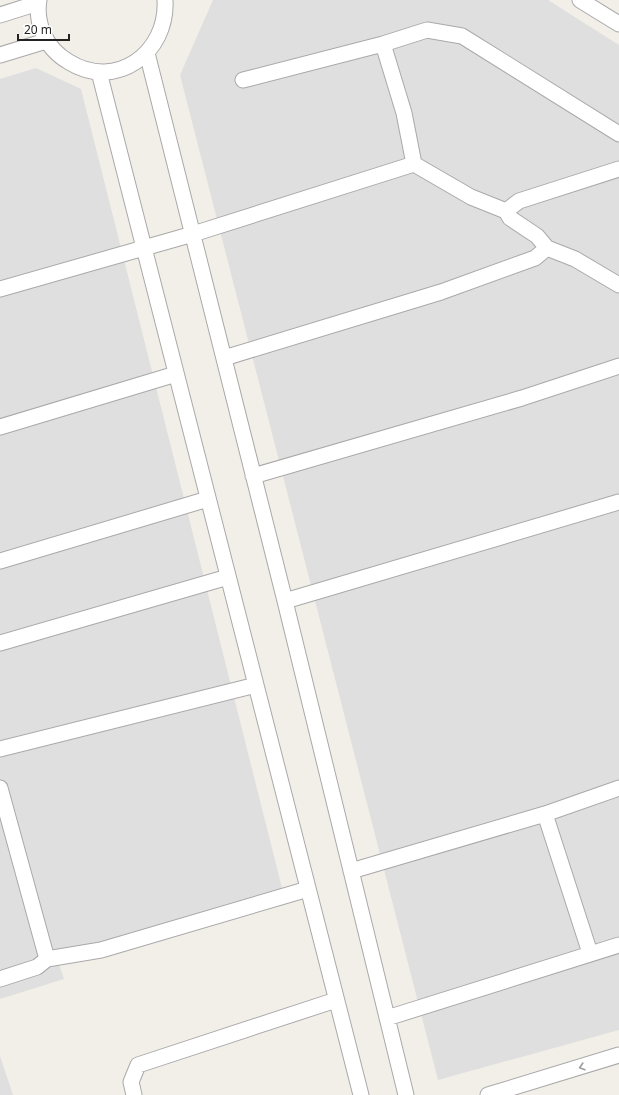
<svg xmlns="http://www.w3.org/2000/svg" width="619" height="1095" font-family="'Noto Sans',sans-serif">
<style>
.residential{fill:#e0dfdf}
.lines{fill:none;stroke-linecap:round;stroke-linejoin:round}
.minor-casing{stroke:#a9a9a9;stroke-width:17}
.minor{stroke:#fff;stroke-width:15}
.oneway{stroke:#9c9c9c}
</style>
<rect width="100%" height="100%" fill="#f2efe9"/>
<!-- residential -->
<path class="residential" d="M 213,0 L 548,0 L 619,45 L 619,1030 L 438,1080 L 180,75 Z
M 36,68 L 81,89 L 284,896 L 57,958 L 64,979 L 0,999 L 0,79 Z
M 0,1056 L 13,1095 L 0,1095 Z"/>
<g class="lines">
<defs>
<path id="minor" d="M 39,0 C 37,11 39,23 43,33 C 48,45 57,55 69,62 C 116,91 168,53 165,0
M 580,0 L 619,24
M 0,15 L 38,3
M 383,44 L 404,113 L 414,164
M 147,53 L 285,601 L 406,1095
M 0,55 L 46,41
M 99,72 L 361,1095
M 243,80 L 383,44 L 427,30 L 462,36 L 619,134
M 506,211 L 519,201 L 619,169
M 0,289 L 193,234 L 414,164 L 471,197 L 506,211 L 510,218 L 537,236 L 547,248 L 575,259 L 619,285
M 224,358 L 441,292 L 535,258 L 547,248
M 0,427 L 176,374
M 253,476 L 522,398 L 619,366
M 0,561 L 208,499
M 285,601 L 619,502
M 0,643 L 228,577
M 0,749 L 256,685
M 0,788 L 47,959
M 545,814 L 590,953
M 351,871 L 545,814 L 619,788
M 0,979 L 37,967 L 47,959 L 101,950 L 308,889
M 387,1018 L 619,945
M 134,1095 L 131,1082 L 138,1065 L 336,1000
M 488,1095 L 619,1055"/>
</defs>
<!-- minor casing -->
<use href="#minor" class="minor-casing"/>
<!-- minor -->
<use href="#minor" class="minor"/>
</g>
<!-- one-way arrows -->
<defs><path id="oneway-chevron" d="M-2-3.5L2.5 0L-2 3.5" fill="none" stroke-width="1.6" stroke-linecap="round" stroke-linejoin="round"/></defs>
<use class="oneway" href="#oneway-chevron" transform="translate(582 1067) rotate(163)"/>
<!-- scale -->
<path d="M18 34v6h51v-6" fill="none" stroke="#222222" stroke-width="2"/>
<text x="24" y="34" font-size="12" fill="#222222" stroke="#ffffff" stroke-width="3" paint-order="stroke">20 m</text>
</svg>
